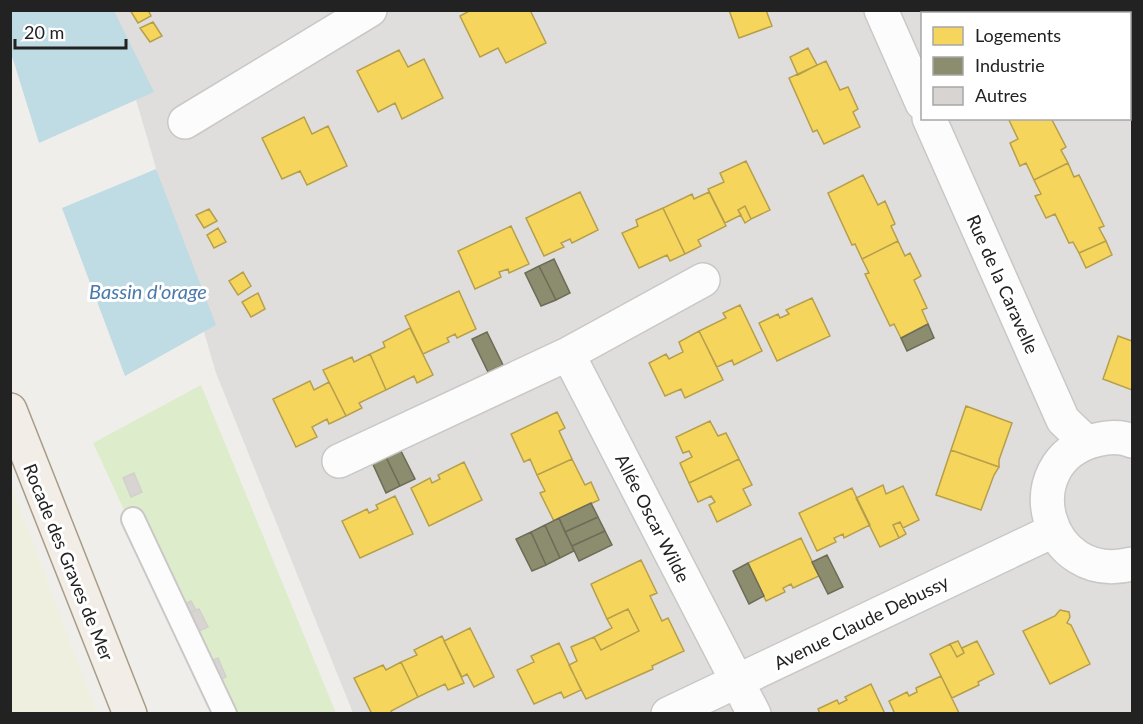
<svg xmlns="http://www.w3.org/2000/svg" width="1143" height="724" font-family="Lato,sans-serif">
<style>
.residential{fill:#dfdedc;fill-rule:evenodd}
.farmland{fill:#efefdf}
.grass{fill:#ddeccb}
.water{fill:#bfdbe3}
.homes{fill:#f6d55c;stroke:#b69f4b;stroke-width:1.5}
.industry{fill:#8c8c6e;stroke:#6c6c57;stroke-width:1.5}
.building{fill:#d7d4d2;stroke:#d3d0cc;stroke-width:1.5}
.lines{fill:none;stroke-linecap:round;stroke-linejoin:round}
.lane-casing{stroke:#c9c8c7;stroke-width:26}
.street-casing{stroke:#c9c8c7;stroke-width:36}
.primary-casing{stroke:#a79c86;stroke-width:36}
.lane{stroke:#fdfcfc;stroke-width:22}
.street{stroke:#fdfcfc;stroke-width:33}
.primary{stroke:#f3ede7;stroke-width:33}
.labels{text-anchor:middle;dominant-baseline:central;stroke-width:6;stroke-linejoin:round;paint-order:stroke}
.street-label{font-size:18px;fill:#222;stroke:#fff}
.water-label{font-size:20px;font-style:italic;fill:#4a7aab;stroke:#fff}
</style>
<rect width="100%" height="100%" fill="#f0eeeb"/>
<!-- residential -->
<path class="residential" d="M 110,11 L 1132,11 L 1132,713 L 353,713 L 216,373 ZM 922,14 L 1130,14 L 1130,118 L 922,118 Z"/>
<!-- farmland -->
<path class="farmland" d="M 10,484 L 11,484 L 97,713 L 11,713 Z"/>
<!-- grass -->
<path class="grass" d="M 201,385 L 336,713 L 218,713 L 93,443 Z"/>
<!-- water -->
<path class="water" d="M 10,11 L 114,11 L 154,92 L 39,143 L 11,53 Z
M 156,169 L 216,325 L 125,376 L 62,208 Z"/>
<!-- homes -->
<path class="homes" d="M 130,10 L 148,10 L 151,16 L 138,23 Z
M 471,10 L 530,10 L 546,43 L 506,63 L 498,48 L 480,57 L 460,16 Z
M 729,10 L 766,10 L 772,26 L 739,38 Z
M 944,10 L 990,10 L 992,14 L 946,14 Z
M 153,22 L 162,36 L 150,42 L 140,28 Z
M 808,48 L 817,65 L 798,75 L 790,57 Z
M 399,50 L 408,67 L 424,59 L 443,98 L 402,119 L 395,103 L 378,112 L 357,71 Z
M 826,61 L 840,90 L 848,87 L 858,109 L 853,112 L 860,127 L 824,144 L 817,130 L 813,132 L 789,78 Z
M 304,117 L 312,134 L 328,126 L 347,166 L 307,185 L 300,171 L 282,179 L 262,138 Z
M 1008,118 L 1051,118 L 1066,147 L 1061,150 L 1068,163 L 1034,180 L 1026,163 L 1020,166 L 1010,143 L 1018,139 Z
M 746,161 L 770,210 L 751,219 L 745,206 L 738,210 L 741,215 L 725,223 L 708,189 L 724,182 L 720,173 Z
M 1068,163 L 1074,177 L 1079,175 L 1104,226 L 1099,228 L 1106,241 L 1079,253 L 1073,242 L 1069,243 L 1055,214 L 1046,218 L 1035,196 L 1041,194 L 1034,180 Z
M 863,175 L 878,205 L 885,201 L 895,224 L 891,226 L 898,241 L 862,259 L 855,244 L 852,245 L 828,193 Z
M 580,192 L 598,230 L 572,243 L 570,239 L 561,243 L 564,247 L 544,256 L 526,218 Z
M 709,192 L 726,226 L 698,240 L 701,246 L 685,254 L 663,208 L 692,194 L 694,199 Z
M 745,206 L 751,219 L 745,223 L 738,210 Z
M 663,208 L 685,254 L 670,261 L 667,255 L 639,268 L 622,233 L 638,226 L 636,220 Z
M 209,209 L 217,221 L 204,228 L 196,215 Z
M 511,226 L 529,264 L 509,273 L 508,269 L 499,272 L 501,277 L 475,289 L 458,251 Z
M 218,228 L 226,242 L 214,248 L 207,235 Z
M 898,241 L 905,256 L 910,253 L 921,276 L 914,280 L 927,308 L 922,310 L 928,324 L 901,338 L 894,324 L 890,326 L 865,274 L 869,273 L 862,259 Z
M 1106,241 L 1112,255 L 1086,268 L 1079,253 Z
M 243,272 L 251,286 L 238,295 L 229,281 Z
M 459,291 L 476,329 L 457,338 L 455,334 L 447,338 L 449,342 L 423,354 L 405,316 Z
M 258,293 L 265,309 L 251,317 L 242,302 Z
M 812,298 L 830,336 L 777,361 L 759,323 L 778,314 L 780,318 L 789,314 L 786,310 Z
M 740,305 L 762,351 L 734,365 L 732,360 L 717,367 L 699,331 L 726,318 L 723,313 Z
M 410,328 L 433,375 L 417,383 L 414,376 L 386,390 L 370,354 L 385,347 L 383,342 Z
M 699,331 L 723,380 L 685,398 L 681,389 L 665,396 L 649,363 L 666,354 L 669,359 L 683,352 L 679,342 Z
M 1118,336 L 1132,341 L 1132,390 L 1103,379 Z
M 370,354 L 386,390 L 359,403 L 362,408 L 346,416 L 323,370 L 352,357 L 354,362 Z
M 310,381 L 314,390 L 329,382 L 346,416 L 329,424 L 327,419 L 312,427 L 317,437 L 296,447 L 273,399 Z
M 966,406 L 1012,423 L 999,460 L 999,467 L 951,450 Z
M 557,412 L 565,428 L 559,431 L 572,459 L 537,475 L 530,459 L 524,462 L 511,434 Z
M 710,421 L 718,436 L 726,433 L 739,459 L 689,483 L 680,463 L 692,457 L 689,451 L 683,453 L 676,437 Z
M 951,450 L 999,467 L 994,475 L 981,510 L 936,495 Z
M 572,459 L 585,485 L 591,482 L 599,500 L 554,521 L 540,493 L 545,491 L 537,475 Z
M 739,459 L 752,485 L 743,489 L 751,505 L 717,522 L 709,505 L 715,502 L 711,496 L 698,502 L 689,483 Z
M 464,462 L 482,500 L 429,526 L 411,488 L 430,478 L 432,483 L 440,479 L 438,475 Z
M 883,485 L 886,494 L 903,486 L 919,520 L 903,528 L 900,522 L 893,525 L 899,538 L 880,547 L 856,498 Z
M 852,488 L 870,525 L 844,538 L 843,534 L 834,538 L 836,542 L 817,551 L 799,513 Z
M 395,496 L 413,534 L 360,558 L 342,521 L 367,509 L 369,513 L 378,509 L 376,505 Z
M 900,522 L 906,534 L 899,538 L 893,525 Z
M 801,538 L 819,576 L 793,588 L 791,584 L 783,588 L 785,592 L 766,601 L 748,563 Z
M 641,560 L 657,593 L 650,596 L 662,621 L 668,618 L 684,651 L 652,666 L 653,669 L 586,699 L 569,665 L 577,661 L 571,647 L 594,637 L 601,650 L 639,631 L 628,609 L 607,619 L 591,584 Z
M 628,609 L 639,631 L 601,650 L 594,637 L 612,628 L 607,619 Z
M 1060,610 L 1069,612 L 1070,617 L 1067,623 L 1071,625 L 1090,664 L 1050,684 L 1023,631 L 1055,616 Z
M 470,628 L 494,677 L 474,687 L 467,674 L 462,677 L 444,641 Z
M 442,636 L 464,683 L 448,690 L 445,684 L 418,697 L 401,662 L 417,655 L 414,650 Z
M 958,641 L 964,653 L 957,657 L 950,644 Z
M 977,641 L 994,674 L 978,682 L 979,685 L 952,698 L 930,654 L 950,644 L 957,657 L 964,653 L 962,648 Z
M 559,643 L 581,690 L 564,698 L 561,692 L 534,704 L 517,670 L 534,662 L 531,656 Z
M 401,662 L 418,697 L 391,711 L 392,714 L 372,714 L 354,678 L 383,665 L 386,670 Z
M 941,676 L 959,713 L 895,714 L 889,701 L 907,692 L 909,696 L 917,692 L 916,688 Z
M 871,684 L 885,714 L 820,714 L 818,709 L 837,700 L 839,704 L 847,700 L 845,697 Z"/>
<!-- industry -->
<path class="industry" d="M 554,259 L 570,293 L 556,300 L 539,266 Z
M 539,266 L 556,300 L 541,306 L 525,273 Z
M 928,324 L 934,338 L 907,351 L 901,338 Z
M 487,332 L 503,365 L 488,372 L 472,339 Z
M 399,447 L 415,479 L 400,486 L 384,453 Z
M 384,453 L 400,486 L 386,493 L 371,460 Z
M 591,503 L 598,517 L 565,532 L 559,518 Z
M 598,517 L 605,531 L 572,546 L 565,532 Z
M 559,518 L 574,551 L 560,558 L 545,525 Z
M 545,525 L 560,558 L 546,565 L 531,532 Z
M 605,531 L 612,545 L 579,561 L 572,546 Z
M 531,532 L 546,565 L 532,571 L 516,539 Z
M 827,555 L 843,587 L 828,594 L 812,562 Z
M 748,563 L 764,596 L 749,604 L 733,571 Z"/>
<!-- building -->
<path class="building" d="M 134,473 L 142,492 L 131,497 L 123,478 Z
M 191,601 L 196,610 L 185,615 L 181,606 Z
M 199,609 L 208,627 L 193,634 L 185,615 Z
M 218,658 L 226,677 L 216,682 L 207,663 Z"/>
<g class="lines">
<defs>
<path id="lane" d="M 133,519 L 225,714"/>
<path id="street" d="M 881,10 L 922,103
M 929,118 L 1063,420 L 1086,442
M 185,122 L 370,10
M 568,354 L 703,280
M 1132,441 C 1121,436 1108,437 1096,440 C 1013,461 1044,586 1132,564
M 339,461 L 568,354 L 754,714
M 668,714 L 1053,531"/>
<path id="primary" d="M 10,410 L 130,714"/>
</defs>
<!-- lane casing -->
<use href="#lane" class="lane-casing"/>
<!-- street casing -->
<use href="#street" class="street-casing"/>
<!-- primary casing -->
<use href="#primary" class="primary-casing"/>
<!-- lane -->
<use href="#lane" class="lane"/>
<!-- street -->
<use href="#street" class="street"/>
<!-- primary -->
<use href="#primary" class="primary"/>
</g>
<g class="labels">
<!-- street labels -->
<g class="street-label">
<text transform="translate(1003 284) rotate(66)">Rue de la Caravelle</text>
<text transform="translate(653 518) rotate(63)">Allée Oscar Wilde</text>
<text transform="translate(69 562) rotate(68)">Rocade des Graves de Mer</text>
<text transform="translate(861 622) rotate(-26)">Avenue Claude Debussy</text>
</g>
<!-- water labels -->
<g class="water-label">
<text x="148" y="291">Bassin d'orage</text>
</g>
</g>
<!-- border -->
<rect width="1143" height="724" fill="none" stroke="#222222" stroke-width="24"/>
<!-- legend -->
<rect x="921" y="12" width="210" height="108" fill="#ffffff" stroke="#a7a7a7" stroke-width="1.5"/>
<rect x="933" y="27" width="30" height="18" fill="#f6d55c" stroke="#a7a7a7" stroke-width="1.5"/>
<text x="975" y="42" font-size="18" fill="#222222">Logements</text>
<rect x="933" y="57" width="30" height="18" fill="#8c8c6e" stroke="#a7a7a7" stroke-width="1.5"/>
<text x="975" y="72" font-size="18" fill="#222222">Industrie</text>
<rect x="933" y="87" width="30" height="18" fill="#d7d4d2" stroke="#a7a7a7" stroke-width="1.5"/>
<text x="975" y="102" font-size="18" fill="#222222">Autres</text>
<!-- scale -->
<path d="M15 39v9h111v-9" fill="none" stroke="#222222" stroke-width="3"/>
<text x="24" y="39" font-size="18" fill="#222222" stroke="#ffffff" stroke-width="4.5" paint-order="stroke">20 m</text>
</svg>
